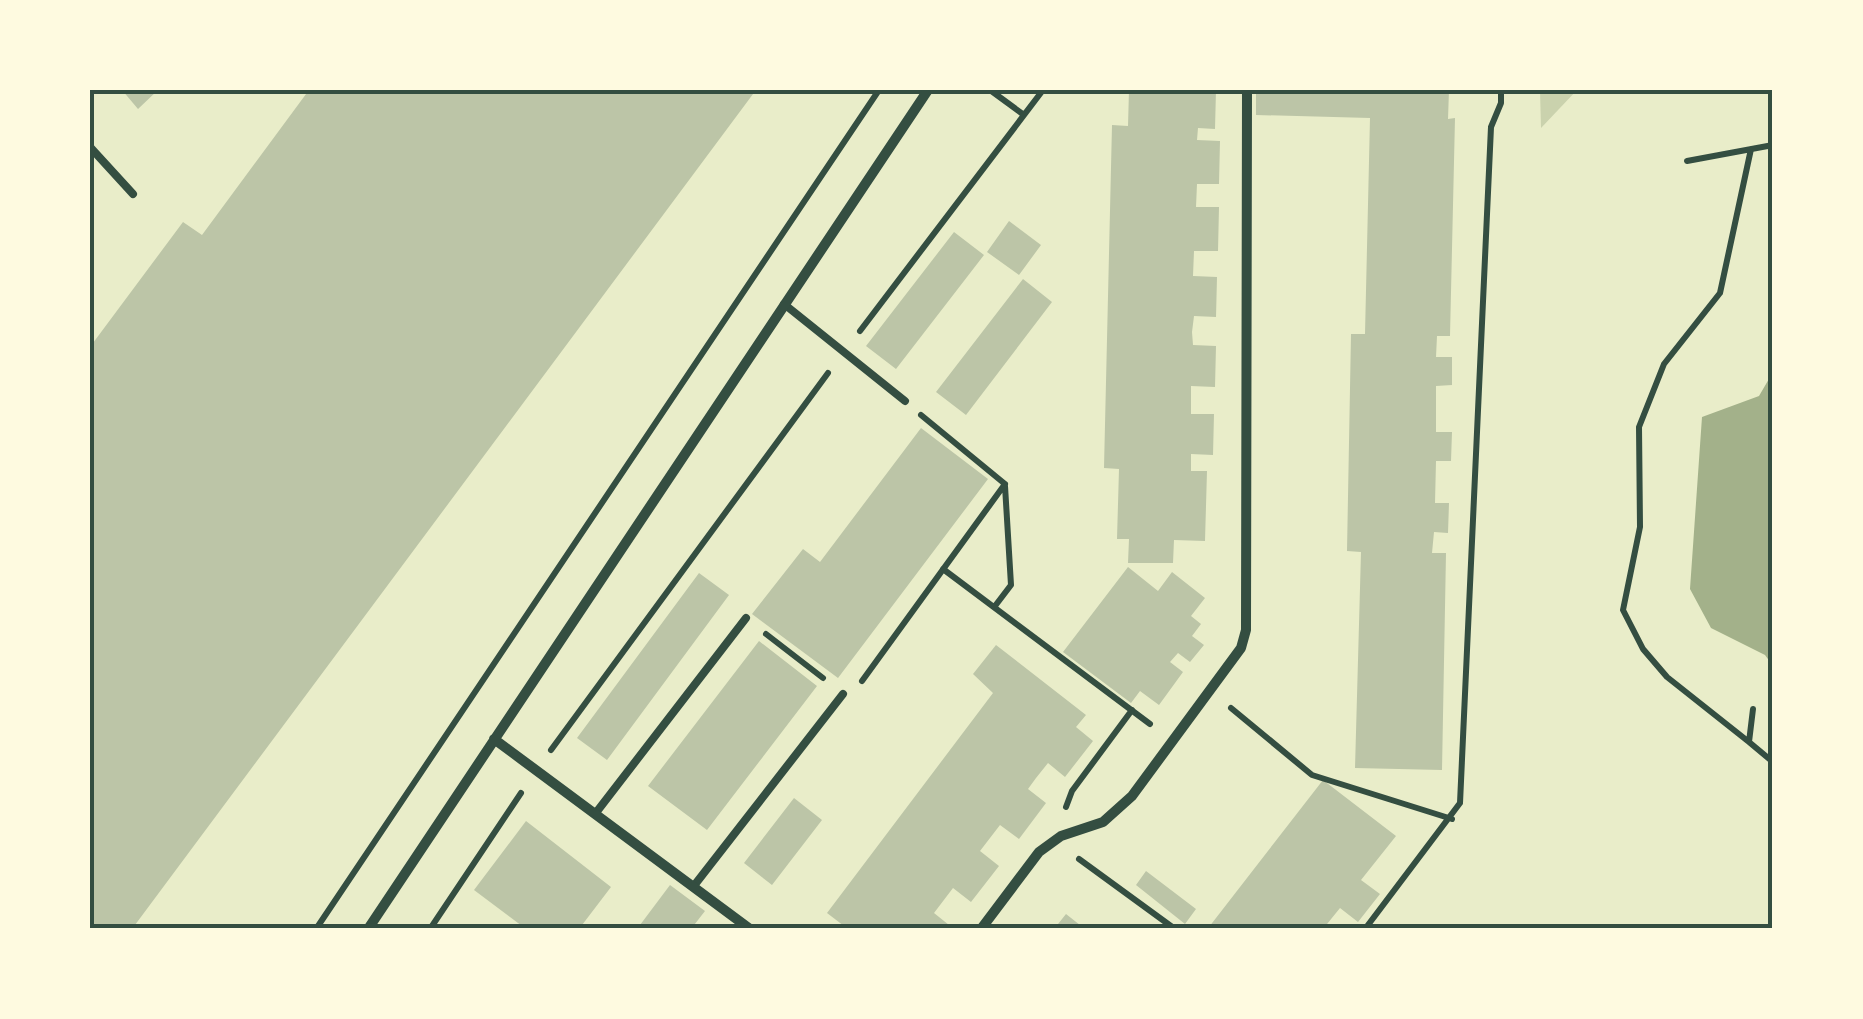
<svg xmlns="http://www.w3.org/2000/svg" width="1863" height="1019" font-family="'PT Sans Narrow',sans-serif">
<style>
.green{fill:#cad2ad}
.water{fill:#a3b18a}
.building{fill:#bcc5a7}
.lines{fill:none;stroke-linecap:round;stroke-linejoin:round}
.path{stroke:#344e41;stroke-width:6}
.service{stroke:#344e41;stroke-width:8}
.minor{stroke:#344e41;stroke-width:10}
.neatline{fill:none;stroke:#344e41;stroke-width:4}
</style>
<rect width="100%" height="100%" fill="#e9edc9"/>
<!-- green -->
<path class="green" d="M 1540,90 L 1577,90 L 1541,128 Z"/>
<!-- water -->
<path class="water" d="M 1773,263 L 1773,666 L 1765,655 L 1711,628 L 1690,589 L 1702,417 L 1759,396 L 1773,372 Z"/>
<!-- building -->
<path class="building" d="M 122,90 L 158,90 L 138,109 Z
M 309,90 L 756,90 L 132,929 L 90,929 L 90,347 L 183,222 L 202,235 Z
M 1129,90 L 1216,90 L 1215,129 L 1198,128 L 1197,140 L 1220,141 L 1219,184 L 1197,184 L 1196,207 L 1219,207 L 1218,251 L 1194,251 L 1193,276 L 1217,277 L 1216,317 L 1194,316 L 1192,332 L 1193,345 L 1216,346 L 1215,387 L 1191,386 L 1191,414 L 1214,414 L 1213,455 L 1191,454 L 1191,471 L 1207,471 L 1205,541 L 1174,540 L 1173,563 L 1128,563 L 1129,539 L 1117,539 L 1119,469 L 1104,468 L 1112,125 L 1128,126 Z
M 1256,90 L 1449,90 L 1448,119 L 1455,118 L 1450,336 L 1437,336 L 1436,357 L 1452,357 L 1452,385 L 1436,386 L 1436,432 L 1452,432 L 1451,461 L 1436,461 L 1435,503 L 1449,503 L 1448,533 L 1434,532 L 1432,553 L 1446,553 L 1442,770 L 1355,768 L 1361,552 L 1347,551 L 1351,334 L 1365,334 L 1370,118 L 1256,115 Z
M 1009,221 L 1041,245 L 1019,275 L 987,252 Z
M 954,232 L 984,255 L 896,369 L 866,346 Z
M 1023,279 L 1052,302 L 966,415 L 936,392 Z
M 921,428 L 988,479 L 838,678 L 752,614 L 803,549 L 820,562 Z
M 1128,567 L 1158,591 L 1172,572 L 1205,598 L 1191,616 L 1201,624 L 1192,636 L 1204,645 L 1190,662 L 1178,653 L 1170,662 L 1183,672 L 1159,705 L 1140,691 L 1131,703 L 1063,652 Z
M 699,573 L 729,595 L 607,760 L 577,738 Z
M 759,641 L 817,686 L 707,830 L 648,786 Z
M 996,645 L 1086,715 L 1076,727 L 1093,741 L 1065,777 L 1048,763 L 1036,778 L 1028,789 L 1046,803 L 1019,839 L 1000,825 L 980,851 L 999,866 L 971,902 L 953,888 L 934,913 L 954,929 L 848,929 L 827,913 L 993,693 L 973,674 Z
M 1323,780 L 1396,836 L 1361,880 L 1380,894 L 1358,922 L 1340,908 L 1323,929 L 1213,929 L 1209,927 Z
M 794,798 L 822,820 L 772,885 L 744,863 Z
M 526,821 L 611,887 L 579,929 L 526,929 L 474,890 Z
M 1146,871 L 1196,909 L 1185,924 L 1136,885 Z
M 670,885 L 705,911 L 691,929 L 637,929 Z
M 1066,914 L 1085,929 L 1054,929 Z"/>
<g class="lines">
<!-- path -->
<path class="path" d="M 990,90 L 1024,115
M 1687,161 L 1773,145
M 860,331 L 1043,90
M 921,415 L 1005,484
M 943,569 L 1150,724
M 995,606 L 1011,585 L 1005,486
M 766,634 L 823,678
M 862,681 L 1005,484
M 1231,708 L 1312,775 L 1452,819
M 1753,709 L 1749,742 L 1773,762
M 1749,742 L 1667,677 L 1643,649 L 1623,610 L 1640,527 L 1639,427 L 1664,364 L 1720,293 L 1751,149
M 551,750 L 828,373
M 1066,807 L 1072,791 L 1132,710
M 1079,859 L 1175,929
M 316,929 L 879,90
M 430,929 L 521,793
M 1365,929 L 1460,803 L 1491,127 L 1501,103 L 1501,90"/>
<!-- service -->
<path class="service" d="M 90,147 L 133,194
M 784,304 L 905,401
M 595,814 L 746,618
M 693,887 L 843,694"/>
<!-- minor -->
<path class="minor" d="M 494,739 L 750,929
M 368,929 L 928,90
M 981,929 L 1039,852 L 1061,836 L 1103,822 L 1132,796 L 1241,648 L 1246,630 L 1247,90"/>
</g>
<!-- border -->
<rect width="1863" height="1019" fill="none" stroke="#fefae0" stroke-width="185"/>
<rect x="92" y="92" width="1678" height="834" class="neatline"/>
</svg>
